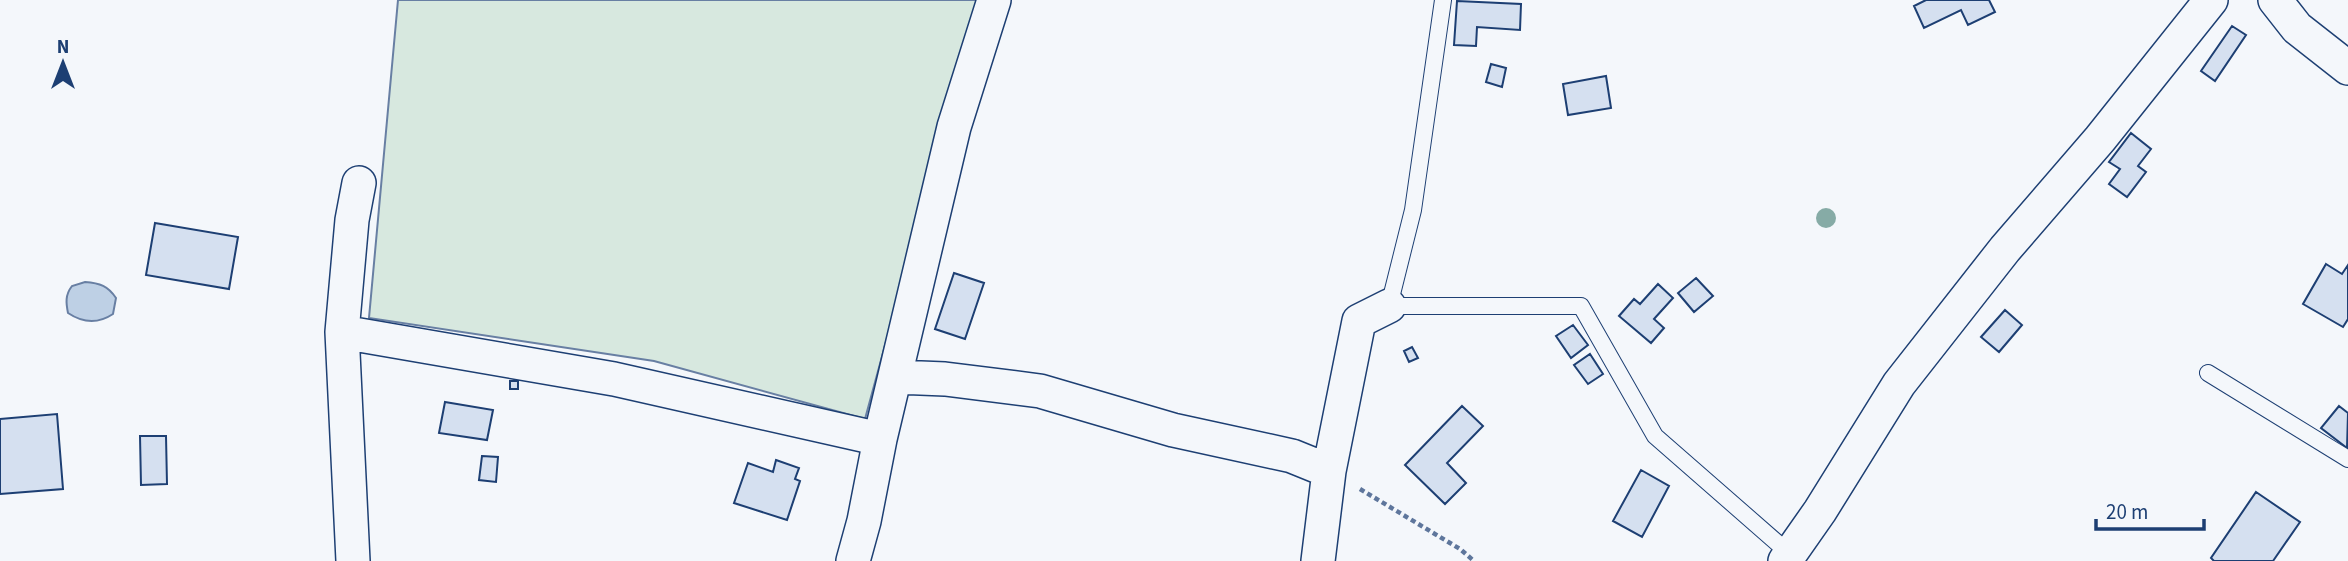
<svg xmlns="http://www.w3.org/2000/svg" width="2348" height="561" font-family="'Source Sans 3',sans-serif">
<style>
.green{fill:#d7e8df;stroke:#687fa3;stroke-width:2}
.water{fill:#bed0e5;stroke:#687fa3;stroke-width:2}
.building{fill:#d5e0f0;stroke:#1d3f73;stroke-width:2}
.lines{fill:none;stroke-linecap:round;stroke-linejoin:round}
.lane-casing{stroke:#1d3f73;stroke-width:18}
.street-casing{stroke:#1d3f73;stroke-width:36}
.path{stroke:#5e769c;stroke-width:4.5;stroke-dasharray:5 3.5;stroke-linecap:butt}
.lane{stroke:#f4f7fb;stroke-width:16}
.street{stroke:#f4f7fb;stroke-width:33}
.tree{fill:#86aba6}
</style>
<rect width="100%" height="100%" fill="#f4f7fb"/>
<!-- green -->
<path class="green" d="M 398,0 L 979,0 L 865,419 L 654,361 L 369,318 Z"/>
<!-- water -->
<path class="water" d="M 85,282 C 100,283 108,286 116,298 L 113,314 C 98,324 83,323 68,313 C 66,303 65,295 72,286 Z"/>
<!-- building -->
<path class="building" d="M 1926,0 L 1989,0 L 1995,12 L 1968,25 L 1961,10 L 1924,28 L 1914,6 Z
M 1457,1 L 1521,4 L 1520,30 L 1477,27 L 1476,46 L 1454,45 Z
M 2232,26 L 2246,35 L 2215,81 L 2201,71 Z
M 1491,64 L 1506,68 L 1502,87 L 1486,82 Z
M 1606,76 L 1611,108 L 1568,115 L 1563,84 Z
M 2131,133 L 2151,149 L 2138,166 L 2146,172 L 2127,197 L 2109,184 L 2120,169 L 2109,162 Z
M 155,223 L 238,237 L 229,289 L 146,275 Z
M 2326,264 L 2342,274 L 2348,265 L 2348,319 L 2343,327 L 2303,304 Z
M 954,273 L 984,283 L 965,339 L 935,329 Z
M 1696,278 L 1713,296 L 1694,312 L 1678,293 Z
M 1658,284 L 1673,298 L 1654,319 L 1664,328 L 1651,343 L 1619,316 L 1634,299 L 1640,304 Z
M 2005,310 L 2022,325 L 1999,352 L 1981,337 Z
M 1573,325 L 1588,345 L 1571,358 L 1556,336 Z
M 1412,347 L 1418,358 L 1409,362 L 1404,351 Z
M 1590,354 L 1603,374 L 1588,384 L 1574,365 Z
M 510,381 L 518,381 L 518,389 L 510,389 Z
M 445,402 L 493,410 L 487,440 L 439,433 Z
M 1462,406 L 1483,426 L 1447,463 L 1466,483 L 1445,504 L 1405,465 Z
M 2339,406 L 2348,413 L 2347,448 L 2321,428 Z
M 57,414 L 63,489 L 0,494 L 0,419 Z
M 140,436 L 166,436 L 167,484 L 141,485 Z
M 482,456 L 498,457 L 496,482 L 479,480 Z
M 776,460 L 799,468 L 795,479 L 800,481 L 787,520 L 734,503 L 748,463 L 773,472 Z
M 1641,470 L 1669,486 L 1642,537 L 1613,521 Z
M 2256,492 L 2300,522 L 2273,561 L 2214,561 L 2211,558 Z"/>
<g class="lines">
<defs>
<path id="lane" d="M 1443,0 L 1413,210 L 1389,306 L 1581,306 L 1655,436 L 1790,554
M 2208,373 L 2348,459"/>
<path id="street" d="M 2275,0 L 2297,28 L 2348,68
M 342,332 L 614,379 L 880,439
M 896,377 L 945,379 L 1040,391 L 1173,430 L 1292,456 L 1329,471
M 353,561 L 342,332 L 352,220 L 359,183
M 853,561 L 864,521 L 880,439 L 954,127 L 994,0
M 1318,561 L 1329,471 L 1359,321 L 1389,306
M 1785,561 L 1820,511 L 1899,384 L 2005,249 L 2100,139 L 2211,0"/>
</defs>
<!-- lane casing -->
<use href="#lane" class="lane-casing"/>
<!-- street casing -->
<use href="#street" class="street-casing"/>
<!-- path -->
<path class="path" d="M 1360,489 L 1460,549 L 1474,561"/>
<!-- lane -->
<use href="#lane" class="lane"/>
<!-- street -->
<use href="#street" class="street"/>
</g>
<!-- trees -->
<circle class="tree" cx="1826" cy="218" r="10"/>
<!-- north arrow -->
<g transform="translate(63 63)" stroke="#f4f7fb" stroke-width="5" paint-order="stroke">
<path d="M0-5L12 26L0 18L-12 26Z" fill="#1d3f73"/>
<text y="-10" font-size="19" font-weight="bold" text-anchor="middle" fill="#1d3f73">N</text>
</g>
<!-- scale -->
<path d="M2096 519v10h108v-10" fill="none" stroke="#1d3f73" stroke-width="3.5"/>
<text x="2106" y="519" font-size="21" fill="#1d3f73" stroke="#f4f7fb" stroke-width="5" paint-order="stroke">20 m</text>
</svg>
